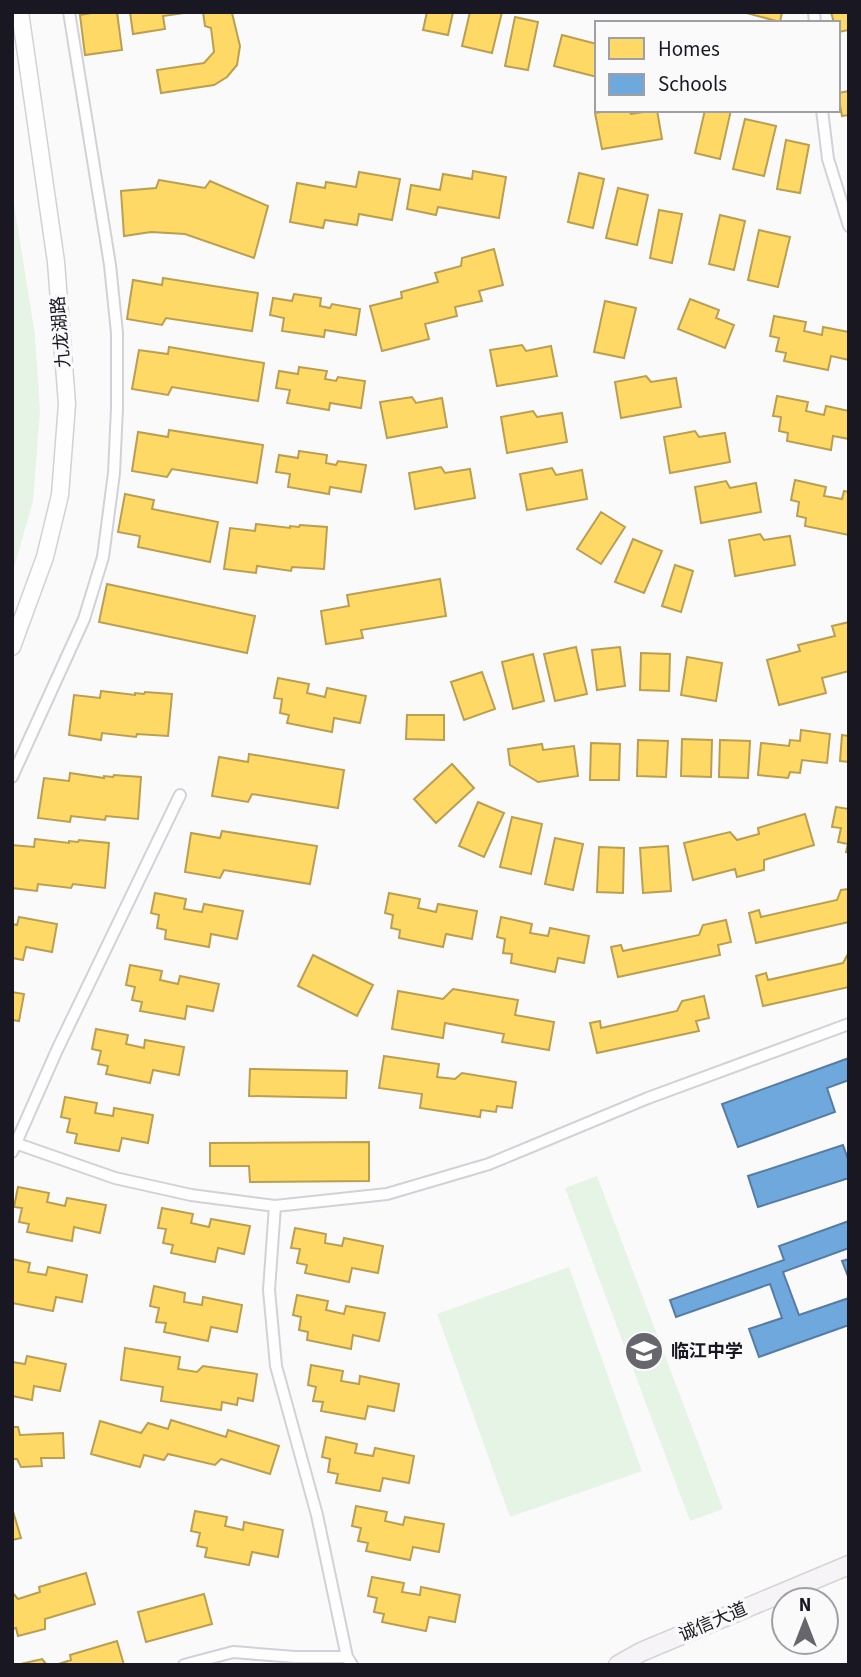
<svg xmlns="http://www.w3.org/2000/svg" width="861" height="1677" font-family="'Source Sans 3','Noto Sans SC',sans-serif">
<style>
.green{fill:#e6f4e6}
.homes{fill:#ffd966;stroke:#ba9f51;stroke-width:2}
.schools{fill:#6fa8dc;stroke:#557ca4;stroke-width:2}
.lines{fill:none;stroke-linecap:round;stroke-linejoin:round}
.street-casing{stroke:#d2d1d7;stroke-width:14}
.secondary-casing{stroke:#d2d1d7;stroke-width:19}
.primary-casing{stroke:#d4d4d5;stroke-width:21}
.street{stroke:#fefefe;stroke-width:10}
.secondary{stroke:#fefefe;stroke-width:16}
.primary{stroke:#f7f4f7;stroke-width:18}
.labels{text-anchor:middle;dominant-baseline:central;stroke-width:7;stroke-linejoin:round;paint-order:stroke}
.street-label{font-size:18px;fill:#191721;stroke:#fafafa}
.poi-label{font-size:18px;font-weight:bold;fill:#191721;stroke:#fafafa;text-anchor:start}
</style>
<rect width="100%" height="100%" fill="#fafafa"/>
<!-- green -->
<path class="green" d="M 12,191 L 35,335 L 40,411 L 33,501 L 12,575 Z
M 597,1176 L 723,1509 L 690,1521 L 565,1188 Z
M 569,1267 L 642,1471 L 510,1517 L 437,1314 Z"/>
<!-- homes -->
<path class="homes" d="M 97,12 L 117,12 L 122,50 L 85,55 L 80,15 Z
M 130,12 L 191,12 L 163,16 L 165,29 L 133,34 Z
M 203,12 L 232,13 L 240,46 L 237,65 L 227,77 L 214,85 L 161,93 L 157,70 L 204,63 L 214,52 L 211,28 L 205,26 Z
M 427,12 L 453,12 L 448,35 L 423,30 Z
M 470,12 L 502,12 L 492,53 L 462,46 Z
M 743,12 L 782,12 L 780,22 Z
M 831,12 L 849,12 L 849,30 L 838,32 L 838,23 L 834,23 Z
M 515,17 L 538,22 L 528,70 L 505,66 Z
M 562,35 L 597,44 L 597,77 L 554,66 Z
M 849,91 L 849,115 L 842,116 L 838,93 Z
M 613,110 L 629,110 L 631,114 L 657,110 L 662,139 L 602,149 L 595,113 Z
M 705,110 L 731,110 L 720,159 L 695,153 Z
M 745,119 L 776,126 L 764,176 L 733,169 Z
M 786,140 L 809,145 L 800,193 L 777,189 Z
M 473,171 L 506,177 L 499,218 L 438,207 L 436,215 L 407,209 L 411,185 L 440,190 L 443,174 L 472,179 Z
M 359,172 L 400,179 L 392,220 L 359,214 L 357,225 L 325,220 L 323,228 L 290,222 L 297,183 L 325,188 L 326,182 L 356,187 Z
M 579,173 L 604,179 L 593,228 L 568,222 Z
M 159,180 L 205,188 L 210,181 L 268,206 L 254,258 L 185,234 L 151,232 L 124,236 L 121,191 L 156,188 Z
M 618,188 L 648,195 L 637,245 L 606,238 Z
M 659,210 L 682,214 L 672,263 L 650,258 Z
M 720,215 L 745,221 L 734,270 L 709,264 Z
M 759,230 L 790,237 L 778,287 L 748,280 Z
M 494,249 L 503,285 L 479,291 L 482,301 L 455,307 L 457,316 L 425,324 L 429,339 L 382,351 L 370,306 L 402,298 L 401,292 L 438,282 L 435,273 L 461,266 L 462,258 Z
M 163,278 L 258,293 L 252,331 L 166,318 L 162,325 L 127,319 L 133,280 L 162,285 Z
M 294,294 L 321,298 L 320,306 L 330,308 L 332,304 L 360,309 L 356,335 L 325,330 L 324,337 L 282,331 L 284,318 L 270,315 L 273,298 L 292,301 Z
M 690,299 L 719,310 L 716,318 L 734,325 L 725,348 L 678,329 Z
M 605,301 L 636,308 L 624,358 L 594,352 Z
M 774,316 L 806,322 L 804,331 L 822,335 L 823,327 L 849,332 L 849,360 L 831,356 L 828,370 L 784,361 L 786,353 L 776,351 L 779,338 L 770,336 Z
M 522,345 L 526,351 L 551,346 L 557,376 L 497,386 L 490,350 Z
M 169,347 L 264,363 L 258,401 L 172,387 L 168,395 L 132,389 L 139,350 L 168,354 Z
M 299,367 L 327,371 L 325,379 L 336,381 L 338,377 L 365,381 L 361,408 L 330,403 L 329,410 L 287,403 L 290,390 L 276,388 L 279,371 L 298,374 Z
M 646,376 L 651,382 L 676,378 L 681,407 L 621,418 L 615,382 Z
M 777,396 L 808,402 L 806,411 L 824,415 L 826,406 L 849,411 L 849,439 L 833,436 L 831,450 L 787,441 L 788,433 L 779,431 L 781,417 L 773,416 Z
M 412,397 L 416,403 L 442,398 L 447,427 L 387,438 L 380,402 Z
M 533,411 L 537,417 L 562,413 L 567,442 L 507,453 L 501,417 Z
M 169,430 L 263,445 L 257,483 L 172,469 L 167,477 L 132,471 L 138,432 L 168,437 Z
M 695,431 L 699,437 L 725,433 L 730,462 L 670,473 L 664,437 Z
M 299,451 L 327,455 L 326,463 L 336,465 L 338,461 L 366,465 L 361,492 L 330,487 L 329,494 L 288,487 L 290,474 L 276,472 L 279,455 L 298,458 Z
M 441,467 L 445,473 L 470,469 L 475,498 L 415,509 L 409,473 Z
M 552,468 L 556,475 L 582,470 L 587,499 L 527,510 L 520,474 Z
M 795,480 L 826,487 L 824,496 L 842,499 L 844,491 L 849,492 L 849,535 L 805,526 L 806,518 L 797,516 L 799,502 L 791,500 Z
M 726,481 L 730,488 L 756,483 L 761,512 L 701,523 L 695,487 Z
M 125,494 L 154,500 L 152,509 L 218,522 L 210,562 L 138,547 L 140,536 L 118,532 Z
M 601,512 L 625,527 L 601,564 L 577,549 Z
M 256,524 L 290,528 L 290,526 L 299,527 L 300,525 L 327,527 L 324,569 L 292,567 L 291,571 L 257,566 L 256,573 L 224,569 L 230,528 L 255,531 Z
M 760,534 L 764,540 L 790,536 L 795,565 L 735,576 L 729,540 Z
M 633,539 L 662,551 L 644,593 L 615,582 Z
M 675,565 L 693,571 L 681,612 L 662,606 Z
M 440,579 L 446,616 L 361,630 L 363,638 L 326,644 L 321,611 L 349,606 L 347,595 Z
M 107,584 L 255,616 L 247,653 L 99,622 Z
M 849,622 L 849,671 L 822,678 L 826,693 L 779,705 L 767,660 L 800,651 L 798,645 L 835,636 L 832,626 Z
M 576,647 L 587,694 L 555,701 L 544,654 Z
M 620,647 L 625,686 L 597,690 L 592,650 Z
M 641,653 L 670,654 L 669,691 L 640,690 Z
M 533,654 L 544,701 L 513,709 L 502,662 Z
M 687,657 L 722,663 L 716,701 L 681,695 Z
M 482,672 L 495,709 L 464,720 L 451,682 Z
M 278,678 L 309,684 L 307,693 L 325,697 L 327,688 L 366,696 L 360,723 L 334,718 L 332,732 L 287,723 L 289,715 L 280,713 L 282,699 L 274,698 Z
M 101,691 L 135,695 L 135,693 L 144,694 L 145,692 L 172,694 L 168,736 L 137,734 L 136,737 L 102,733 L 101,740 L 69,735 L 74,695 L 100,698 Z
M 407,715 L 444,715 L 444,740 L 406,739 Z
M 801,730 L 830,734 L 827,763 L 802,760 L 800,773 L 790,772 L 788,778 L 758,775 L 761,743 L 789,746 L 790,740 L 800,741 Z
M 842,735 L 849,736 L 849,762 L 840,761 Z
M 682,739 L 712,740 L 711,777 L 681,776 Z
M 638,740 L 668,741 L 666,777 L 637,776 Z
M 720,740 L 750,741 L 748,778 L 719,777 Z
M 591,743 L 620,744 L 619,780 L 590,780 Z
M 542,744 L 543,750 L 574,746 L 578,776 L 538,782 L 510,765 L 508,749 Z
M 249,754 L 344,770 L 338,808 L 252,794 L 248,802 L 212,796 L 219,757 L 248,762 Z
M 452,764 L 474,788 L 436,823 L 414,799 Z
M 70,773 L 104,778 L 104,776 L 113,777 L 114,775 L 141,777 L 138,819 L 106,816 L 105,820 L 71,816 L 70,822 L 38,818 L 44,778 L 69,781 Z
M 478,802 L 504,813 L 484,857 L 459,846 Z
M 836,807 L 849,809 L 849,853 L 846,852 L 848,844 L 838,842 L 841,828 L 832,827 Z
M 805,814 L 814,845 L 764,860 L 764,870 L 737,877 L 735,869 L 693,880 L 684,843 L 730,832 L 737,840 L 759,834 L 758,828 Z
M 512,817 L 542,824 L 531,874 L 500,867 Z
M 222,831 L 317,846 L 310,884 L 224,870 L 220,878 L 185,872 L 191,833 L 220,838 Z
M 555,838 L 583,844 L 573,890 L 545,884 Z
M 35,839 L 69,843 L 69,841 L 78,842 L 79,840 L 109,843 L 105,888 L 73,884 L 71,888 L 38,884 L 37,891 L 12,888 L 12,845 L 34,847 Z
M 668,846 L 671,891 L 643,893 L 640,848 Z
M 599,847 L 624,848 L 623,893 L 597,892 Z
M 849,889 L 849,922 L 756,943 L 749,913 L 759,910 L 761,917 L 837,900 L 841,890 Z
M 155,893 L 186,899 L 184,909 L 202,912 L 204,904 L 243,911 L 237,939 L 211,934 L 209,947 L 165,939 L 166,930 L 157,928 L 159,915 L 151,913 Z
M 389,893 L 420,899 L 418,908 L 436,912 L 438,904 L 477,911 L 472,939 L 446,934 L 443,947 L 399,938 L 400,930 L 391,928 L 393,915 L 385,913 Z
M 19,917 L 57,924 L 52,952 L 26,947 L 23,960 L 12,958 L 12,924 L 17,925 Z
M 501,917 L 532,924 L 530,933 L 548,936 L 550,928 L 589,936 L 584,963 L 558,958 L 555,972 L 511,963 L 512,954 L 503,953 L 505,939 L 497,937 Z
M 726,920 L 731,942 L 718,945 L 720,955 L 618,977 L 611,947 L 621,945 L 623,951 L 699,935 L 703,925 Z
M 848,954 L 849,987 L 763,1006 L 756,976 L 766,973 L 768,980 L 843,963 Z
M 313,955 L 373,985 L 357,1016 L 298,986 Z
M 130,965 L 162,971 L 160,980 L 178,984 L 180,976 L 219,984 L 213,1011 L 187,1006 L 185,1019 L 140,1011 L 142,1002 L 132,1000 L 135,987 L 126,985 Z
M 453,989 L 518,1000 L 515,1015 L 554,1022 L 549,1050 L 502,1042 L 504,1034 L 445,1023 L 443,1038 L 392,1029 L 398,991 L 443,999 Z
M 12,992 L 24,994 L 19,1021 L 12,1020 Z
M 704,996 L 709,1018 L 696,1021 L 699,1031 L 597,1053 L 590,1023 L 600,1021 L 601,1028 L 677,1011 L 682,1001 Z
M 96,1029 L 128,1035 L 126,1044 L 144,1048 L 145,1040 L 184,1047 L 179,1075 L 153,1070 L 150,1083 L 106,1074 L 108,1066 L 98,1064 L 101,1051 L 92,1049 Z
M 384,1056 L 439,1064 L 437,1077 L 455,1079 L 462,1073 L 516,1082 L 512,1108 L 497,1106 L 496,1112 L 481,1110 L 480,1117 L 420,1108 L 422,1094 L 379,1088 Z
M 250,1069 L 347,1071 L 346,1098 L 249,1096 Z
M 65,1097 L 97,1103 L 95,1113 L 113,1116 L 114,1108 L 153,1115 L 148,1143 L 122,1138 L 119,1151 L 75,1143 L 77,1134 L 67,1132 L 70,1119 L 61,1117 Z
M 369,1142 L 369,1181 L 250,1182 L 249,1166 L 210,1166 L 210,1143 Z
M 18,1187 L 49,1193 L 47,1202 L 65,1206 L 67,1198 L 106,1205 L 100,1233 L 74,1227 L 72,1241 L 27,1232 L 29,1224 L 19,1222 L 22,1208 L 14,1207 Z
M 162,1208 L 193,1214 L 191,1223 L 209,1227 L 211,1219 L 250,1226 L 244,1254 L 218,1248 L 215,1262 L 171,1253 L 173,1245 L 163,1243 L 166,1229 L 158,1228 Z
M 295,1228 L 326,1234 L 325,1243 L 342,1246 L 344,1238 L 383,1246 L 378,1273 L 352,1268 L 349,1282 L 305,1273 L 307,1265 L 297,1263 L 300,1249 L 291,1248 Z
M 12,1259 L 30,1263 L 28,1272 L 46,1275 L 48,1267 L 87,1275 L 82,1302 L 56,1297 L 53,1311 L 12,1303 Z
M 154,1286 L 185,1293 L 184,1302 L 202,1305 L 203,1297 L 242,1305 L 237,1332 L 211,1327 L 208,1341 L 164,1332 L 166,1323 L 156,1322 L 159,1308 L 150,1306 Z
M 297,1295 L 328,1301 L 326,1310 L 344,1314 L 346,1306 L 385,1313 L 379,1341 L 353,1335 L 351,1349 L 307,1340 L 308,1332 L 299,1330 L 301,1317 L 293,1315 Z
M 125,1348 L 180,1357 L 178,1369 L 197,1372 L 203,1366 L 257,1374 L 253,1401 L 238,1398 L 237,1405 L 222,1402 L 221,1410 L 161,1401 L 163,1387 L 121,1380 Z
M 27,1356 L 66,1364 L 60,1391 L 34,1386 L 32,1400 L 12,1396 L 12,1362 L 25,1364 Z
M 311,1365 L 343,1371 L 341,1381 L 359,1384 L 360,1376 L 399,1384 L 394,1411 L 368,1406 L 365,1419 L 321,1411 L 323,1402 L 313,1401 L 316,1387 L 308,1385 Z
M 171,1420 L 226,1437 L 228,1430 L 279,1446 L 270,1474 L 221,1459 L 215,1465 L 168,1454 L 164,1460 L 144,1455 L 140,1467 L 91,1454 L 100,1421 L 141,1433 L 148,1423 L 168,1429 Z
M 12,1427 L 18,1427 L 20,1435 L 63,1433 L 64,1458 L 41,1458 L 42,1466 L 21,1467 L 17,1459 L 12,1459 Z
M 326,1437 L 357,1444 L 355,1453 L 373,1456 L 375,1448 L 414,1456 L 409,1483 L 383,1478 L 380,1491 L 336,1483 L 338,1474 L 328,1472 L 330,1459 L 322,1457 Z
M 356,1506 L 387,1512 L 385,1521 L 403,1525 L 405,1517 L 444,1524 L 439,1552 L 413,1547 L 410,1560 L 366,1551 L 368,1543 L 358,1541 L 361,1528 L 352,1526 Z
M 12,1508 L 21,1538 L 12,1540 Z
M 195,1511 L 227,1517 L 225,1526 L 243,1530 L 244,1522 L 283,1530 L 278,1557 L 252,1552 L 249,1565 L 205,1557 L 207,1548 L 197,1546 L 200,1533 L 191,1531 Z
M 86,1573 L 95,1604 L 45,1619 L 45,1629 L 18,1636 L 16,1628 L 12,1629 L 12,1592 L 18,1599 L 40,1592 L 39,1587 Z
M 372,1577 L 404,1583 L 402,1592 L 420,1595 L 421,1587 L 460,1595 L 455,1622 L 429,1617 L 426,1631 L 382,1622 L 384,1614 L 374,1612 L 377,1598 L 368,1596 Z
M 204,1594 L 212,1624 L 146,1642 L 138,1612 Z
M 117,1641 L 124,1665 L 55,1665 L 71,1660 L 70,1655 Z
M 42,1659 L 47,1665 L 16,1665 Z"/>
<!-- schools -->
<path class="schools" d="M 849,1058 L 849,1080 L 827,1088 L 835,1112 L 738,1147 L 722,1104 Z
M 843,1145 L 849,1162 L 849,1178 L 758,1207 L 748,1176 Z
M 849,1221 L 849,1248 L 783,1272 L 799,1315 L 849,1298 L 849,1325 L 759,1357 L 749,1329 L 782,1318 L 770,1284 L 676,1317 L 670,1300 L 784,1260 L 779,1246 Z
M 849,1259 L 849,1279 L 842,1261 Z"/>
<g class="lines">
<defs>
<path id="street" d="M 814,12 L 815,23
M 822,110 L 828,159 L 849,226
M 12,777 L 84,619 L 103,557 L 114,473 L 117,408 L 117,333 L 110,265 L 69,12
M 12,1142 L 115,1178 L 191,1195 L 275,1206 L 387,1194 L 489,1164 L 648,1098 L 849,1024
M 12,1152 L 57,1050 L 180,795
M 275,1206 L 269,1290 L 276,1366 L 317,1515 L 347,1657 L 352,1665
M 184,1665 L 233,1652 L 295,1657 L 347,1657"/>
<path id="secondary" d="M 12,647 L 45,557 L 60,495 L 67,404 L 56,262 L 20,12"/>
<path id="primary" d="M 618,1665 L 641,1652 L 849,1565"/>
</defs>
<!-- street casing -->
<use href="#street" class="street-casing"/>
<!-- secondary casing -->
<use href="#secondary" class="secondary-casing"/>
<!-- primary casing -->
<use href="#primary" class="primary-casing"/>
<!-- street -->
<use href="#street" class="street"/>
<!-- secondary -->
<use href="#secondary" class="secondary"/>
<!-- primary -->
<use href="#primary" class="primary"/>
</g>
<!-- icons -->
<defs>
<symbol id="school-disc" viewBox="-11 -11 22 22"><circle r="9.5" fill="#68666d" stroke="#fafafa"/><path d="M0-5L7-2L0 1L-7-2ZM-4 1L0 2.5L4 1V4Q0 6-4 4Z" fill="#fff"/></symbol>
</defs>
<g fill-rule="evenodd">
<use href="#school-disc" x="622" y="1329" width="44" height="44"/>
</g>
<g class="labels">
<!-- street labels -->
<g class="street-label">
<text transform="translate(61 332) rotate(-95)">九龙湖路</text>
<text transform="translate(713 1622) rotate(-23)">诚信大道</text>
</g>
<!-- poi labels -->
<g class="poi-label">
<text x="671" y="1351">临江中学</text>
</g>
</g>
<!-- border -->
<rect width="861" height="1677" fill="none" stroke="#191721" stroke-width="28"/>
<!-- legend -->
<rect x="595" y="21" width="245" height="91" fill="#fafafa" stroke="#a09fa3" stroke-width="2"/>
<rect x="609" y="38" width="35" height="21" fill="#ffd966" stroke="#a09fa3" stroke-width="2"/>
<text x="658" y="56" font-size="21" fill="#191721">Homes</text>
<rect x="609" y="74" width="35" height="21" fill="#6fa8dc" stroke="#a09fa3" stroke-width="2"/>
<text x="658" y="91" font-size="21" fill="#191721">Schools</text>
<!-- north arrow -->
<g transform="translate(805 1621)"><circle r="33" fill="#fafafa" stroke="#a09fa3" stroke-width="2"/>
<path d="M0-5L12 26L0 18L-12 26Z" fill="#68666d"/>
<text y="-10" font-size="19" font-weight="bold" text-anchor="middle" fill="#191721">N</text>
</g>
</svg>
